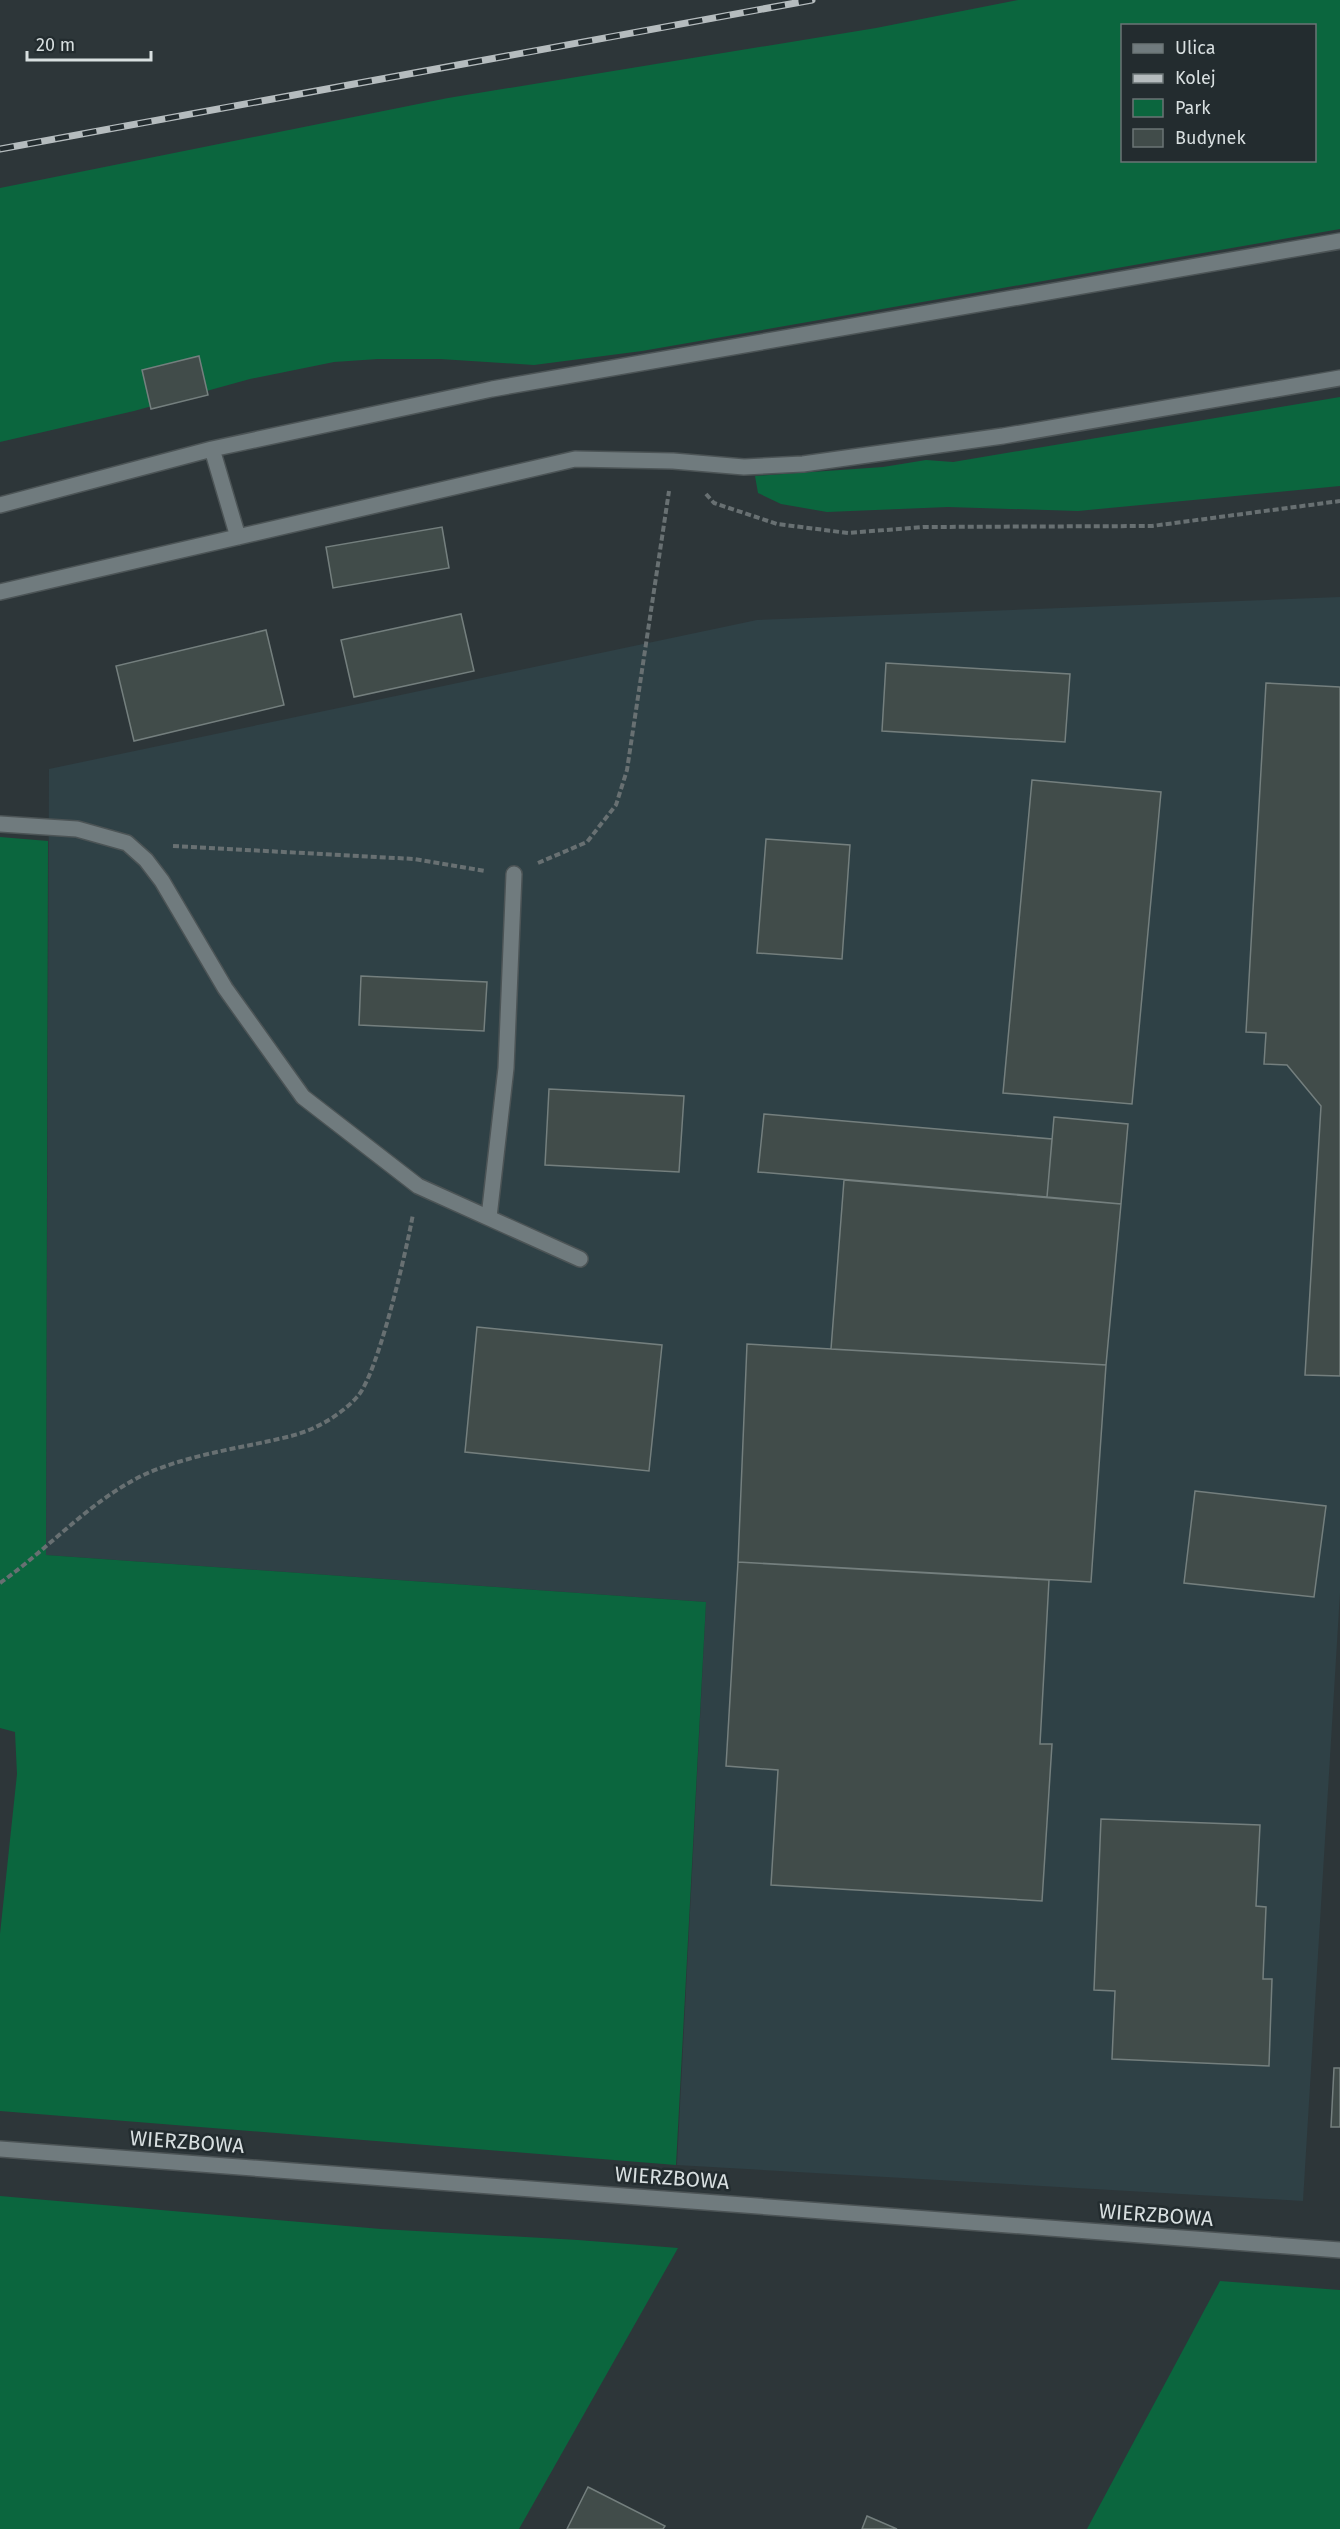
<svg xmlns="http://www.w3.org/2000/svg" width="1340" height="2529" font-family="'Fira Sans',sans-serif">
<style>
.built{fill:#2f4146}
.green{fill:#0b663e;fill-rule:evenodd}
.building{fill:#414c4a;stroke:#747f7e;stroke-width:1.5}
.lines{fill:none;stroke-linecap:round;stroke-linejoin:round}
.service-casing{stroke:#4c5456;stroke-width:18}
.minor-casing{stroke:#4c5456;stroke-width:18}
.path{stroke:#687072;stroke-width:4;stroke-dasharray:6 3;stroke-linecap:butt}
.service{stroke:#707b7e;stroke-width:15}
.minor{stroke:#707b7e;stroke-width:15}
.rail-casing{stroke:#b5bcbe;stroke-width:7}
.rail{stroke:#232c2f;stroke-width:4.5;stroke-dasharray:14;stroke-linecap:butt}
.labels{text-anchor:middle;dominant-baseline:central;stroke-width:5;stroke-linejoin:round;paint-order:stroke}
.street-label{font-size:21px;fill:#d8dfe0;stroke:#232c2f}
</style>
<rect width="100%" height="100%" fill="#2d3639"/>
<!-- built -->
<path class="built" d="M 1340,597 L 1340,1593 L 1303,2201 L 677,2165 L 706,1602 L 46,1555 L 49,769 L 757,620 Z"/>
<!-- green -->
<path class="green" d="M 1018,0 L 1340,0 L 1340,229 L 642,351 L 534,365 L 440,359 L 378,359 L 334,362 L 250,379 L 134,411 L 0,442 L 0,188 L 448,98 L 876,28 ZM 1122,26 L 1314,26 L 1314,160 L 1122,160 Z
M 1340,397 L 1340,486 L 1078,511 L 948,507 L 827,512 L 781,504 L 758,493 L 755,476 L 883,467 L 926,460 L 953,462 Z
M 0,837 L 48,841 L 46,1555 L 706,1602 L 676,2165 L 0,2111 L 0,1934 L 17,1774 L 15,1732 L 0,1728 Z
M 0,2196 L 381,2229 L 578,2240 L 678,2248 L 519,2529 L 0,2529 Z
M 1220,2281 L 1340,2290 L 1340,2529 L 1087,2529 Z"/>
<!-- building -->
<path class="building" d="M 199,356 L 208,395 L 151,409 L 142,370 Z
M 442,527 L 449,568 L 333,588 L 326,547 Z
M 461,614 L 474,671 L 354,697 L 341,640 Z
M 266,630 L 284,705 L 134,741 L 116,666 Z
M 886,663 L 1070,674 L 1065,742 L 882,731 Z
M 1266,683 L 1340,687 L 1340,1376 L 1305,1375 L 1321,1106 L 1287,1065 L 1264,1064 L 1266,1033 L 1246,1032 Z
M 1032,780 L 1161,792 L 1132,1104 L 1003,1093 Z
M 766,839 L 850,845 L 842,959 L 757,953 Z
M 361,976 L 487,982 L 484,1031 L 359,1025 Z
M 549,1089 L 684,1096 L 679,1172 L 545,1165 Z
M 764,1114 L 1052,1139 L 1047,1197 L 758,1172 Z
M 1054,1117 L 1128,1124 L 1121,1204 L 1047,1197 Z
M 844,1180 L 1121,1204 L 1106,1365 L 831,1349 Z
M 477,1327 L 662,1345 L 649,1471 L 465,1452 Z
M 747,1344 L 1106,1365 L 1091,1582 L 738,1562 Z
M 1195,1491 L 1326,1506 L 1314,1597 L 1184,1583 Z
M 738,1562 L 1049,1580 L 1040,1744 L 1052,1744 L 1042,1901 L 771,1885 L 778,1770 L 726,1766 Z
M 1101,1819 L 1260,1825 L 1256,1906 L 1266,1907 L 1263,1979 L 1272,1979 L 1269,2066 L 1112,2059 L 1115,1991 L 1094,1990 Z
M 1334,2068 L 1340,2068 L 1340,2127 L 1331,2127 Z
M 588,2487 L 665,2526 L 663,2529 L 567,2529 Z
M 867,2516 L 897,2529 L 862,2529 Z"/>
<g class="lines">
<defs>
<path id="service" d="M 212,449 L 238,537
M 0,505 L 212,449 L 492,389 L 1340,241
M 0,592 L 575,459 L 673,461 L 744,467 L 803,464 L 1003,436 L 1340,378
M 0,824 L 77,829 L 127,843 L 146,860 L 162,881 L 225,988 L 303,1097 L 418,1186 L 580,1259
M 489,1217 L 506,1068 L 514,874"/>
<path id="minor" d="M 0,2149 L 1340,2250"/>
</defs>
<!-- service casing -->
<use href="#service" class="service-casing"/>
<!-- minor casing -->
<use href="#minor" class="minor-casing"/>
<!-- path -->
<path class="path" d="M 706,494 L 714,503 L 777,524 L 848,533 L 923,527 L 1152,526 L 1340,501
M 173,846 L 414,859 L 485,871
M 538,863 L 587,842 L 616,805 L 627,770 L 669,491
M 0,1583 C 51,1547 93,1497 150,1472 C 196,1453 243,1448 291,1436 C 315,1430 341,1415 357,1397 C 378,1375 407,1248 413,1214"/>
<!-- service -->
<use href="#service" class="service"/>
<!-- minor -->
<use href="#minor" class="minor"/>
<defs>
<path id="rail" d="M 0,149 L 812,0"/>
</defs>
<!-- rail casing -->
<use href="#rail" class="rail-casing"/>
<!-- rail -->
<use href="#rail" class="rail"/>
</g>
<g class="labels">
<!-- street labels -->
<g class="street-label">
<text transform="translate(187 2142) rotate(4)">WIERZBOWA</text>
<text transform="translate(672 2178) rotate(4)">WIERZBOWA</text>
<text transform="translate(1156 2215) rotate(4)">WIERZBOWA</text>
</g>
</g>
<!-- legend -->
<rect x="1121" y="24" width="195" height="138" fill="#232c2f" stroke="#6b7476" stroke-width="1.5"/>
<rect x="1133" y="44" width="30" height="9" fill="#707b7e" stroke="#6b7476" stroke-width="1.5"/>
<text x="1175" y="54" font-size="18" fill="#d8dfe0">Ulica</text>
<rect x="1133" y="74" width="30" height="9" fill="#b5bcbe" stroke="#6b7476" stroke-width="1.5"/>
<text x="1175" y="84" font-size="18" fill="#d8dfe0">Kolej</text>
<rect x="1133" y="99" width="30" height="18" fill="#0b663e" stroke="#6b7476" stroke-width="1.5"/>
<text x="1175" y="114" font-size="18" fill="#d8dfe0">Park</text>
<rect x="1133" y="129" width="30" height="18" fill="#414c4a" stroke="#6b7476" stroke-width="1.5"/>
<text x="1175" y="144" font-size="18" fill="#d8dfe0">Budynek</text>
<!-- scale -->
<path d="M27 51v9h124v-9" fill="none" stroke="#d8dfe0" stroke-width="3"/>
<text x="36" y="51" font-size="18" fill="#d8dfe0" stroke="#232c2f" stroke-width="4.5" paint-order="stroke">20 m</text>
</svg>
